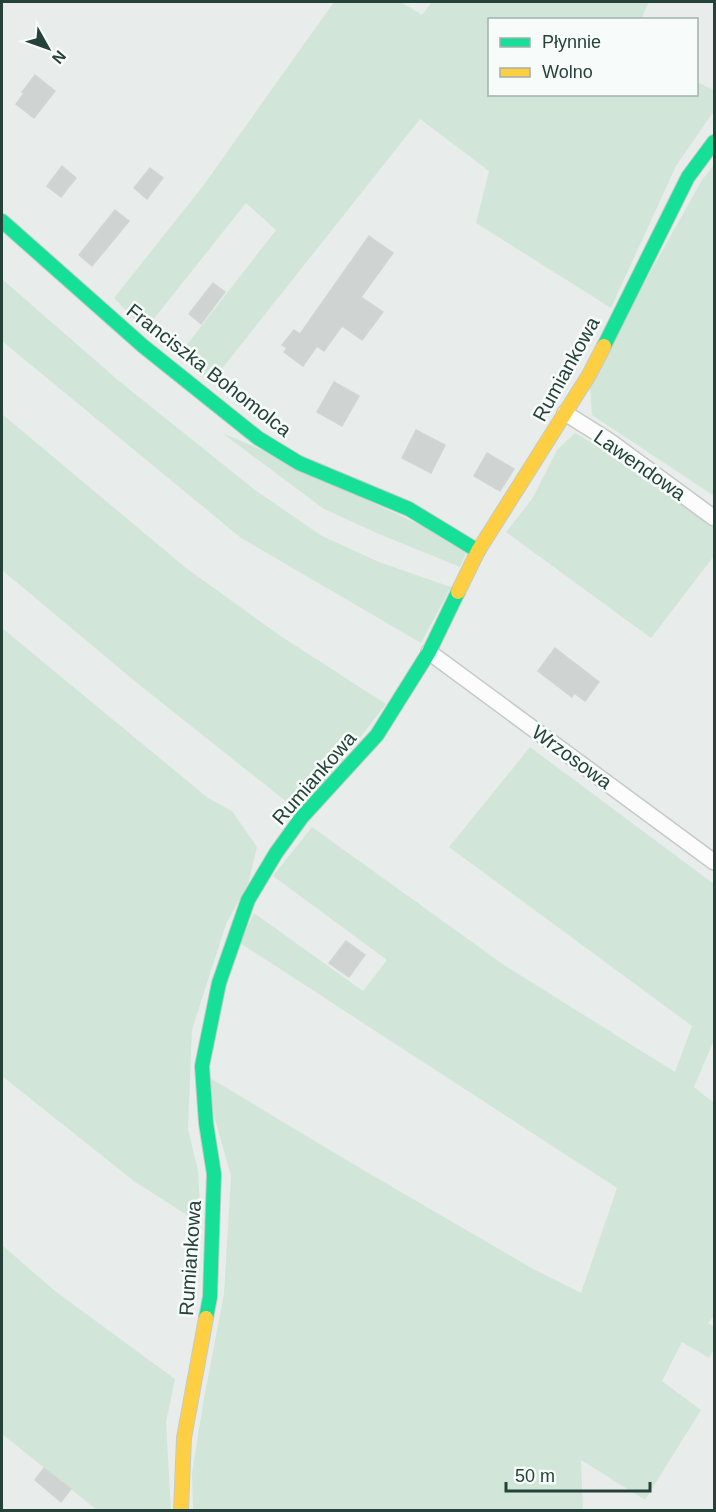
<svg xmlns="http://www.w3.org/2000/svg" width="716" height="1512" font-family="Arial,sans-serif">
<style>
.green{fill:#d1e6d8}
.building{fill:#cfd4d2;stroke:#d1d6d4;stroke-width:1.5}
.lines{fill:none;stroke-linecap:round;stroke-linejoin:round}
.street-casing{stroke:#c5cac8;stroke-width:18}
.fast-casing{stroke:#c3cbc8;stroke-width:16}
.slow-casing{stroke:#c3cbc8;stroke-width:16}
.street{stroke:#fcfcfc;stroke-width:15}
.fast{stroke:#16e098;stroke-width:14}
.slow{stroke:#ffcf43;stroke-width:14}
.labels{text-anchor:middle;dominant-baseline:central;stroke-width:5;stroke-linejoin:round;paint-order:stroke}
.street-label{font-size:20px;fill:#24423a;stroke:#f7fbf9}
</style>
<rect width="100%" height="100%" fill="#e8edeb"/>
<!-- green -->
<path class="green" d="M 334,2 L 401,2 L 422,15 L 432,2 L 649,2 L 641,19 L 490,20 L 490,94 L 696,94 L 697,82 L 714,90 L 714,111 L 676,166 L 611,308 L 476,223 L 489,171 L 420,119 L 213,380 L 178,356 L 276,230 L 246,203 L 145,330 L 114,298 L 203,186 Z
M 714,165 L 714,496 L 592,415 L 590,387 L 626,315 L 702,180 Z
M 2,279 L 119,381 L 255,490 L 322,536 L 379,562 L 451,587 L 421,643 L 241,538 L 2,341 Z
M 2,414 L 186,568 L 282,637 L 386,704 L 339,765 L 298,811 L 137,683 L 2,570 Z
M 222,433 L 251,445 L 422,526 L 466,553 L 460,567 L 379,534 L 324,509 Z
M 575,433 L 599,447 L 714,528 L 714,556 L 651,638 L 506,532 L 532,499 L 557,450 Z
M 2,628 L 208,798 L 232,811 L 257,847 L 248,884 L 226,924 L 192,1030 L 188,1129 L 198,1171 L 201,1224 L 135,1182 L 2,1076 Z
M 530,747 L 714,884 L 714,1040 L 694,1087 L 714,1103 L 714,1316 L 708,1323 L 714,1327 L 714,1349 L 709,1358 L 682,1342 L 662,1381 L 701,1410 L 645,1500 L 581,1460 L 583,1510 L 193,1510 L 192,1473 L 204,1398 L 224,1294 L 231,1176 L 213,1112 L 210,1078 L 365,1171 L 535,1270 L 581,1293 L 617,1188 L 240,943 L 254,913 L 363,991 L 387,960 L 273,876 L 312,827 L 504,965 L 675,1072 L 692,1026 L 449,847 Z
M 2,1245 L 55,1291 L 175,1379 L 166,1422 L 171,1510 L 97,1510 L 2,1434 Z"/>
<!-- building -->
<path class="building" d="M 35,75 L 55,91 L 34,118 L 16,104 L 24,93 L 22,92 Z
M 62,166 L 76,178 L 61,197 L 47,186 Z
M 150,168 L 163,178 L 147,199 L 134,188 Z
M 115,210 L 129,221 L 92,266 L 79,255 Z
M 369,236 L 393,253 L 361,297 L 383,312 L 362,340 L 342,326 L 324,351 L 317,346 L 303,366 L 284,352 L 287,348 L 282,345 L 294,330 L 300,334 Z
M 213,283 L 225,292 L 201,324 L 189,314 Z
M 334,382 L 359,396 L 342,426 L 317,412 Z
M 416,430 L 445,445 L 431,473 L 402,458 Z
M 487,453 L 514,469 L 500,491 L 474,476 Z
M 555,648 L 599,682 L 585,701 L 574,693 L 572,697 L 538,671 Z
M 346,941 L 365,955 L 349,977 L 329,963 Z
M 44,1468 L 71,1489 L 61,1502 L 35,1480 Z"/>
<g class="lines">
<defs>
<path id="street" d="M 565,413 L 608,440 L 714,518
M 429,652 L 714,862"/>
<path id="fast" d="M 2,221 L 143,346 L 258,438 L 299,463 L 409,509 L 478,551
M 604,346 L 688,177 L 714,142
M 206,1318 L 210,1297 L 214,1174 L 206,1123 L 202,1066 L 219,983 L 248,900 L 276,853 L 302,817 L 377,735 L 429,652 L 458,592"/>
<path id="slow" d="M 458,592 L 478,551 L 589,375 L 604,346
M 181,1510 L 184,1438 L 206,1318"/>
</defs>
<!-- street casing -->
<use href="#street" class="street-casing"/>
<!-- fast casing -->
<use href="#fast" class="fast-casing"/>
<!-- slow casing -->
<use href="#slow" class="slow-casing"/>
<!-- street -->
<use href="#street" class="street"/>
<!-- fast -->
<use href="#fast" class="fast"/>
<!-- slow -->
<use href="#slow" class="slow"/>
</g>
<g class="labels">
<!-- street labels -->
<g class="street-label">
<text transform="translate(566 369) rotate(-61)">Rumiankowa</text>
<text transform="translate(209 370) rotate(38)">Franciszka Bohomolca</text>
<text transform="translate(640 465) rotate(35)">Lawendowa</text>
<text transform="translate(572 757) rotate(36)">Wrzosowa</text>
<text transform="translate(314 778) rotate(-49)">Rumiankowa</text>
<text transform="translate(190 1258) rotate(-86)">Rumiankowa</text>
</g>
</g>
<!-- border -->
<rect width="716" height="1512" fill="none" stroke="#24423a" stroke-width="6"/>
<!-- legend -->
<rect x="488" y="18" width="210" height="78" fill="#f7fbf9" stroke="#a3b1ad" stroke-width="1.5"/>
<rect x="500" y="38" width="30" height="9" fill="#16e098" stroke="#a3b1ad" stroke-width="1.5"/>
<text x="542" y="48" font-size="18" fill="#24423a">Płynnie</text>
<rect x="500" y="68" width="30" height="9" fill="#ffcf43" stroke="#a3b1ad" stroke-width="1.5"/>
<text x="542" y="78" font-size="18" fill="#24423a">Wolno</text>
<!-- north arrow -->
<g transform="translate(48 48) rotate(130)" stroke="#f7fbf9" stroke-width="4.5" paint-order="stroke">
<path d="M0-4.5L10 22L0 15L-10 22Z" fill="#24423a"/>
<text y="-9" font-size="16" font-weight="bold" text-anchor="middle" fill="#24423a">N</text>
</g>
<!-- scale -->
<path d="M506 1482v9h144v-9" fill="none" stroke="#24423a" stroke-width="3"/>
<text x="515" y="1482" font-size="18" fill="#24423a" stroke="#f7fbf9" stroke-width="4.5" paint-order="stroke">50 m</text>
</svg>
